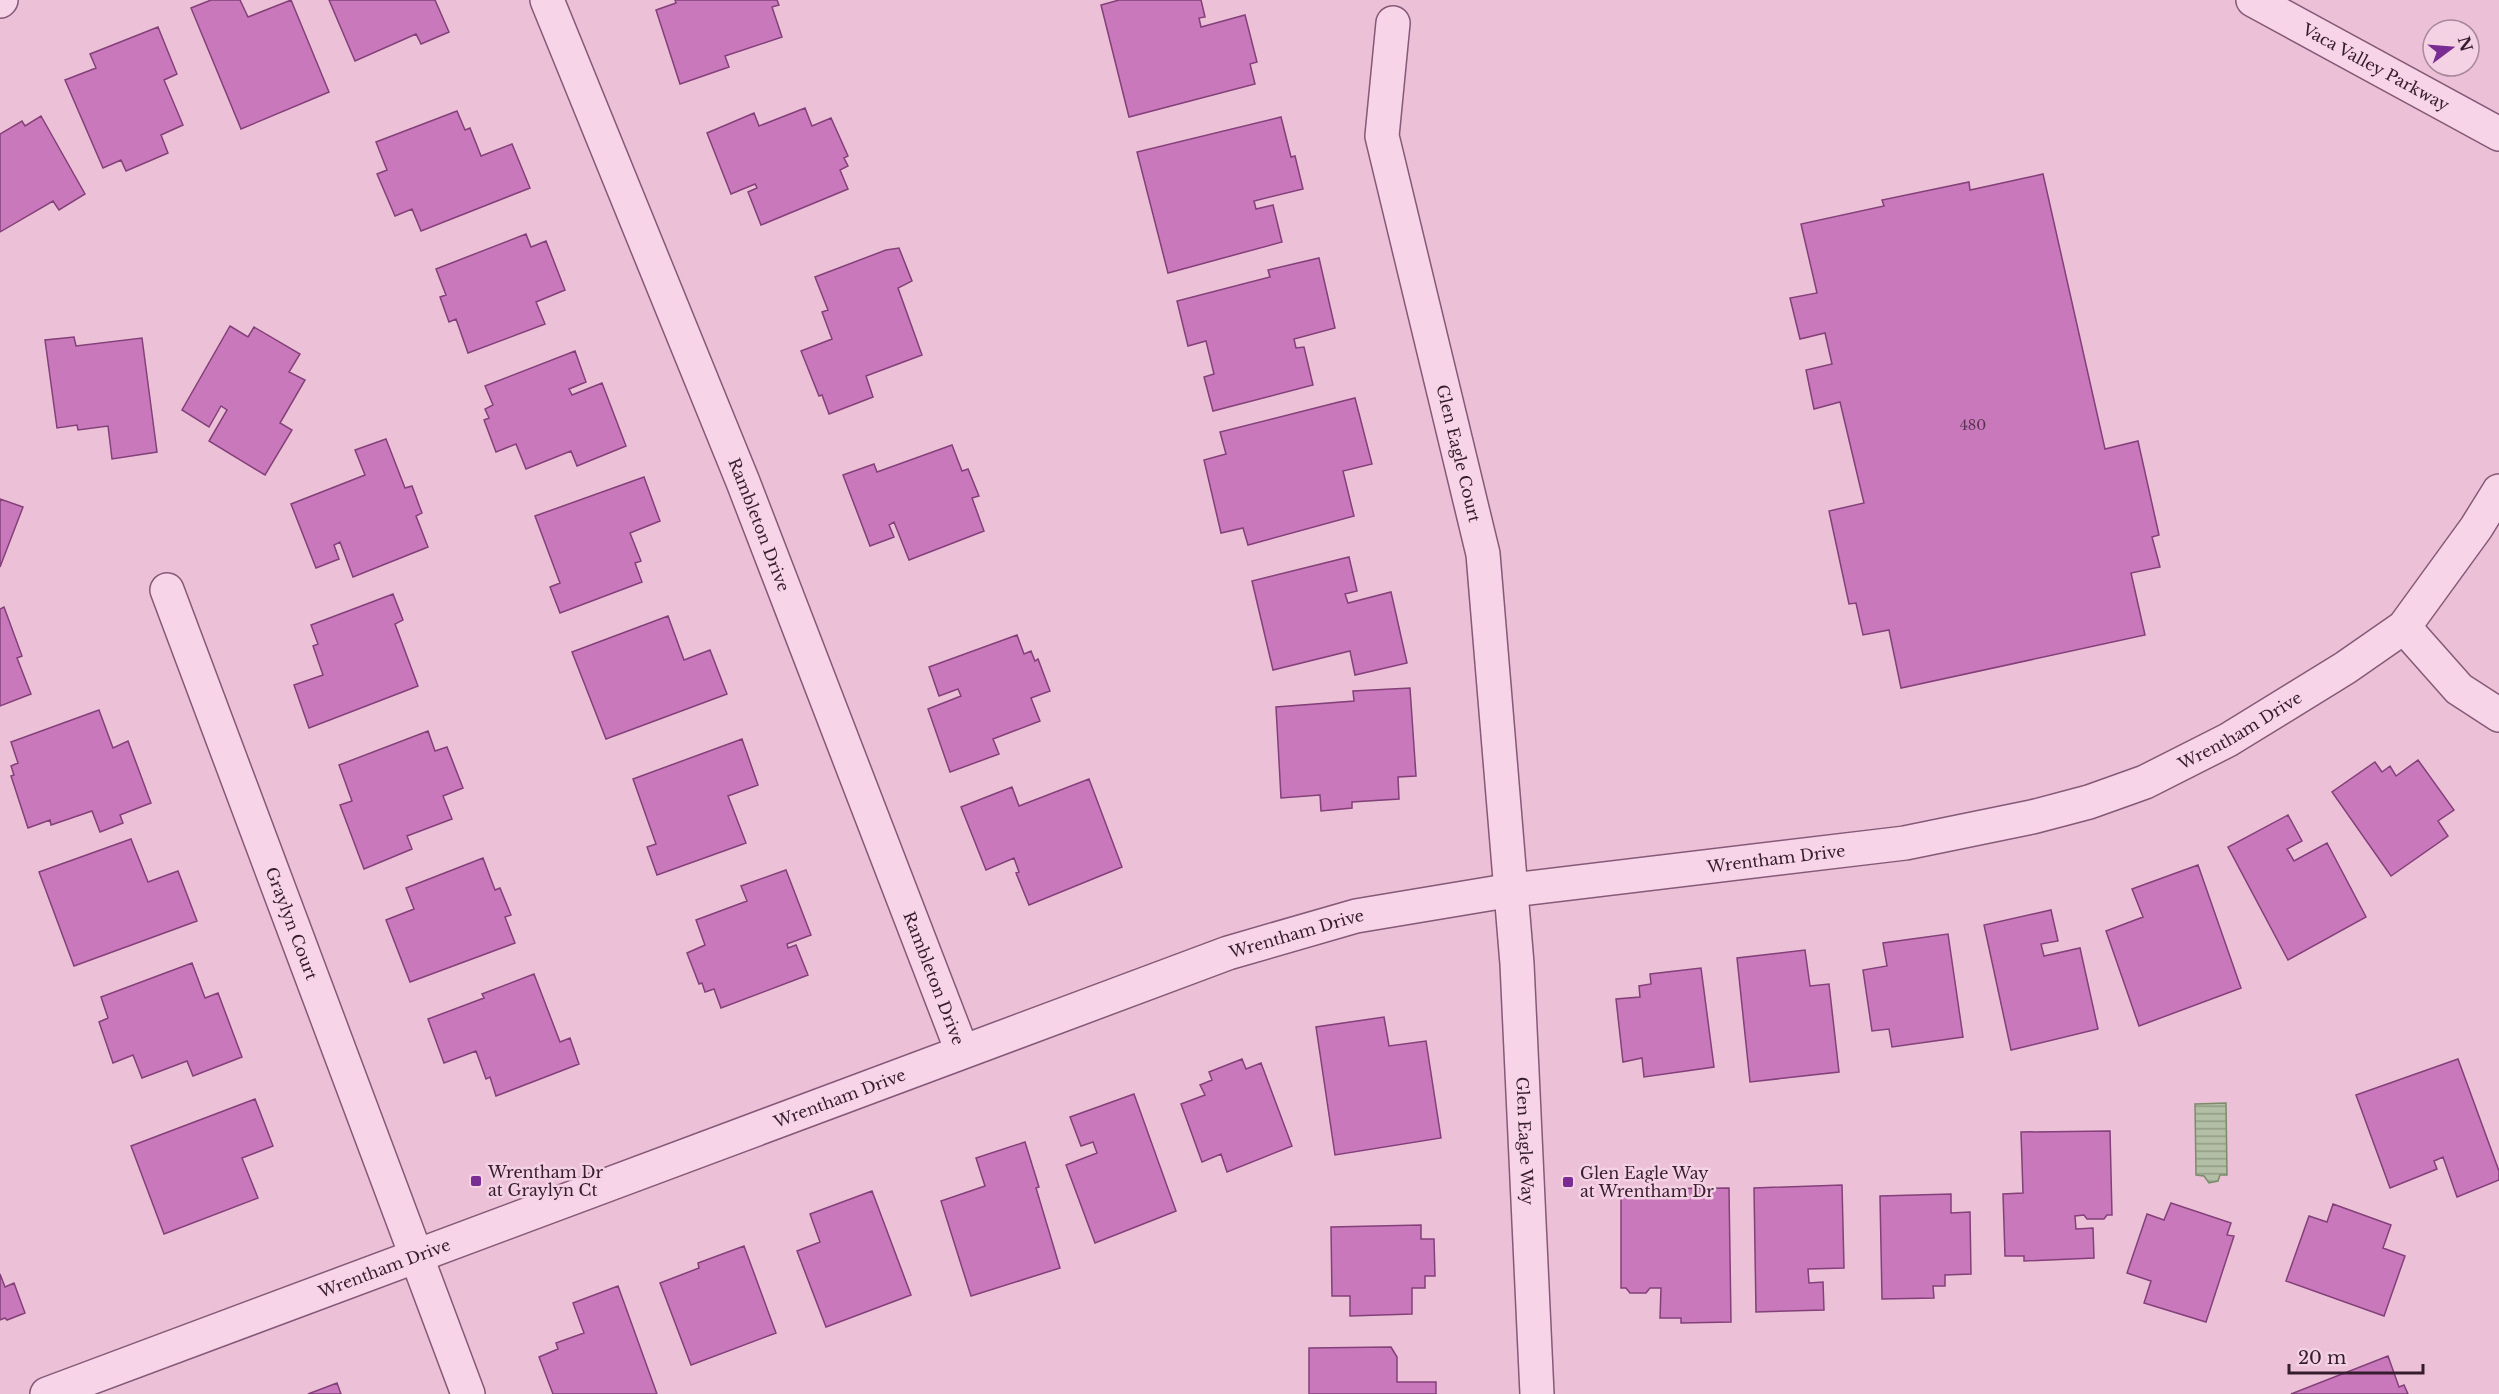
<svg xmlns="http://www.w3.org/2000/svg" width="2499" height="1394" font-family="'Libre Baskerville',serif">
<style>
.water{fill:url(#water-rules);stroke:#7b8c6b;stroke-width:1.5}
.building{fill:#c978bb;stroke:#834079;stroke-width:1.5}
.lines{fill:none;stroke-linecap:round;stroke-linejoin:round}
.minor-casing{stroke:#855978;stroke-width:36}
.minor{stroke:#f7d4e7;stroke-width:33}
.poi-dot{fill:#792c92;stroke:#f4d1e3;stroke-width:2}
.labels{text-anchor:middle;dominant-baseline:central;stroke-width:5;stroke-linejoin:round;paint-order:stroke}
.number-label{font-size:14px;fill:#5a3452}
.street-label{font-size:16px;fill:#351d2f;stroke:#f4d1e3}
.poi-label{font-size:16px;fill:#351d2f;stroke:#f4d1e3;text-anchor:start}
</style>
<defs>
<pattern id="water-rules" width="6" height="5" patternUnits="userSpaceOnUse" patternTransform="scale(1.5)"><rect width="6" height="5" fill="#b2bfa4"/><path d="M0 2.5h6" fill="none" stroke="#929b86"/></pattern>
</defs>
<rect width="100%" height="100%" fill="#ecc1d8"/>
<!-- water -->
<path class="water" d="M 2226,1103 L 2227,1175 L 2220,1175 L 2218,1181 L 2209,1183 L 2204,1176 L 2196,1175 L 2195,1104 Z"/>
<!-- building -->
<path class="building" d="M 211,0 L 240,0 L 248,17 L 291,0 L 329,92 L 241,129 L 191,8 Z
M 329,0 L 435,0 L 449,32 L 421,44 L 416,34 L 355,61 Z
M 675,0 L 777,0 L 779,5 L 772,7 L 782,37 L 725,56 L 729,67 L 680,84 L 656,10 L 676,3 Z
M 1119,0 L 1201,0 L 1205,17 L 1199,18 L 1201,27 L 1245,15 L 1257,62 L 1250,64 L 1255,84 L 1129,117 L 1101,5 Z
M 158,27 L 177,74 L 164,80 L 183,125 L 161,135 L 168,153 L 126,171 L 121,160 L 103,168 L 65,80 L 96,68 L 90,54 Z
M 805,108 L 812,126 L 831,118 L 848,156 L 844,158 L 848,166 L 840,170 L 848,189 L 761,225 L 748,192 L 757,188 L 755,184 L 731,194 L 707,133 L 754,113 L 759,126 Z
M 457,111 L 465,130 L 470,128 L 481,156 L 512,144 L 530,188 L 421,231 L 412,209 L 395,216 L 377,174 L 387,170 L 376,142 Z
M 41,116 L 85,194 L 59,210 L 53,201 L 0,232 L 0,134 L 22,121 L 25,126 Z
M 1281,117 L 1291,157 L 1295,156 L 1303,189 L 1254,201 L 1256,209 L 1273,205 L 1282,242 L 1168,273 L 1137,152 Z
M 2043,174 L 2105,449 L 2138,441 L 2159,535 L 2152,537 L 2160,567 L 2131,573 L 2145,635 L 1901,688 L 1889,630 L 1863,635 L 1856,603 L 1849,604 L 1829,511 L 1864,503 L 1840,402 L 1814,409 L 1806,370 L 1832,364 L 1825,333 L 1800,339 L 1790,298 L 1817,293 L 1801,224 L 1884,206 L 1882,200 L 1969,182 L 1970,190 Z
M 526,234 L 531,247 L 546,241 L 565,290 L 536,302 L 545,324 L 468,353 L 456,319 L 449,322 L 440,297 L 446,295 L 436,269 Z
M 899,248 L 912,281 L 898,288 L 922,355 L 866,376 L 873,397 L 829,414 L 822,395 L 819,396 L 801,351 L 832,339 L 822,312 L 828,310 L 815,277 L 886,250 Z
M 1319,258 L 1335,328 L 1294,339 L 1296,348 L 1304,347 L 1313,385 L 1213,411 L 1204,377 L 1214,374 L 1206,341 L 1188,346 L 1177,301 L 1270,277 L 1268,270 Z
M 230,326 L 248,337 L 254,327 L 300,354 L 289,372 L 305,380 L 280,423 L 292,430 L 265,475 L 209,441 L 227,410 L 221,406 L 209,427 L 182,410 Z
M 74,337 L 76,346 L 142,338 L 157,452 L 112,459 L 108,426 L 78,430 L 77,425 L 57,428 L 45,340 Z
M 575,351 L 586,382 L 569,389 L 572,395 L 602,383 L 626,446 L 577,466 L 571,451 L 526,469 L 516,444 L 496,452 L 484,420 L 489,418 L 485,409 L 493,405 L 485,386 Z
M 1355,398 L 1372,464 L 1343,471 L 1354,516 L 1248,545 L 1243,528 L 1221,533 L 1204,460 L 1226,454 L 1220,432 Z
M 386,439 L 405,488 L 412,486 L 422,513 L 416,516 L 428,547 L 353,577 L 340,542 L 334,545 L 339,559 L 316,568 L 291,504 L 365,475 L 355,450 Z
M 952,445 L 962,471 L 968,469 L 979,496 L 972,498 L 984,531 L 909,560 L 894,522 L 889,525 L 894,537 L 870,546 L 843,475 L 874,464 L 877,472 Z
M 644,477 L 660,521 L 630,533 L 641,561 L 635,563 L 642,582 L 560,613 L 550,587 L 560,583 L 535,516 Z
M 0,499 L 23,507 L 0,567 Z
M 1349,557 L 1357,591 L 1345,594 L 1348,603 L 1391,592 L 1407,663 L 1355,675 L 1350,651 L 1273,670 L 1252,581 Z
M 393,594 L 403,620 L 395,624 L 418,686 L 309,728 L 294,685 L 323,675 L 313,646 L 318,644 L 311,625 Z
M 4,607 L 22,656 L 17,658 L 31,694 L 0,706 L 0,609 Z
M 668,616 L 684,660 L 710,650 L 727,694 L 606,739 L 572,652 Z
M 1017,635 L 1024,654 L 1031,651 L 1035,661 L 1038,659 L 1050,691 L 1031,698 L 1040,721 L 993,739 L 999,754 L 950,772 L 928,709 L 961,696 L 958,689 L 939,696 L 929,667 Z
M 1410,688 L 1416,776 L 1398,777 L 1399,799 L 1352,802 L 1352,808 L 1321,811 L 1320,795 L 1281,798 L 1276,707 L 1354,701 L 1353,691 Z
M 99,710 L 113,748 L 128,741 L 151,803 L 120,815 L 123,823 L 100,832 L 92,811 L 51,825 L 50,820 L 28,828 L 11,776 L 14,775 L 11,766 L 18,763 L 11,742 Z
M 428,731 L 435,751 L 447,747 L 463,788 L 443,796 L 452,819 L 407,836 L 412,849 L 364,869 L 340,805 L 352,801 L 339,765 Z
M 742,739 L 758,785 L 728,796 L 746,843 L 657,875 L 647,847 L 656,844 L 633,779 Z
M 2418,760 L 2454,810 L 2438,821 L 2448,836 L 2391,876 L 2332,792 L 2375,762 L 2382,772 L 2390,766 L 2396,776 Z
M 1089,779 L 1122,867 L 1029,905 L 1016,873 L 1019,872 L 1014,858 L 986,870 L 961,807 L 1012,787 L 1019,806 Z
M 2288,815 L 2302,841 L 2287,849 L 2294,861 L 2327,843 L 2366,917 L 2288,960 L 2228,847 Z
M 131,839 L 148,882 L 178,871 L 197,921 L 74,966 L 39,872 Z
M 483,858 L 495,890 L 500,888 L 511,915 L 505,917 L 515,943 L 410,982 L 386,920 L 414,909 L 406,888 Z
M 2198,865 L 2241,988 L 2139,1026 L 2106,931 L 2143,917 L 2132,889 Z
M 786,870 L 811,935 L 787,944 L 788,948 L 796,945 L 808,975 L 721,1008 L 714,989 L 705,992 L 702,983 L 699,984 L 687,953 L 705,945 L 696,920 L 747,901 L 741,886 Z
M 2051,910 L 2058,941 L 2041,944 L 2044,956 L 2080,948 L 2098,1029 L 2011,1050 L 1984,925 Z
M 1948,934 L 1963,1037 L 1892,1047 L 1889,1029 L 1872,1031 L 1863,970 L 1887,966 L 1883,943 Z
M 1805,950 L 1810,986 L 1829,984 L 1839,1072 L 1750,1082 L 1737,958 Z
M 192,963 L 205,998 L 218,993 L 242,1057 L 193,1076 L 187,1061 L 142,1078 L 133,1055 L 113,1063 L 99,1022 L 108,1018 L 101,997 Z
M 1701,968 L 1714,1067 L 1644,1077 L 1642,1058 L 1623,1062 L 1616,999 L 1640,997 L 1639,986 L 1651,984 L 1650,974 Z
M 534,974 L 560,1042 L 570,1038 L 579,1064 L 496,1096 L 490,1077 L 486,1079 L 476,1051 L 444,1063 L 428,1019 L 484,998 L 482,994 Z
M 1384,1017 L 1389,1046 L 1426,1041 L 1441,1138 L 1335,1155 L 1316,1027 Z
M 1242,1059 L 1246,1069 L 1261,1063 L 1292,1146 L 1227,1172 L 1221,1154 L 1202,1162 L 1181,1104 L 1205,1095 L 1200,1085 L 1212,1080 L 1209,1072 Z
M 2458,1059 L 2499,1171 L 2499,1180 L 2457,1197 L 2443,1157 L 2434,1161 L 2437,1169 L 2390,1188 L 2356,1095 Z
M 1134,1094 L 1176,1211 L 1095,1243 L 1066,1165 L 1097,1153 L 1093,1142 L 1081,1146 L 1070,1117 Z
M 255,1099 L 273,1146 L 242,1158 L 258,1198 L 164,1234 L 131,1146 Z
M 2110,1131 L 2112,1215 L 2107,1215 L 2104,1219 L 2087,1219 L 2084,1215 L 2075,1216 L 2076,1229 L 2093,1228 L 2094,1258 L 2024,1261 L 2024,1256 L 2005,1256 L 2003,1194 L 2023,1193 L 2021,1132 Z
M 1025,1142 L 1039,1187 L 1036,1188 L 1060,1268 L 971,1296 L 941,1201 L 985,1186 L 976,1158 Z
M 1842,1185 L 1844,1268 L 1808,1269 L 1809,1283 L 1823,1282 L 1824,1310 L 1756,1312 L 1754,1188 Z
M 1729,1188 L 1731,1322 L 1681,1323 L 1681,1318 L 1660,1318 L 1661,1288 L 1650,1288 L 1646,1293 L 1630,1293 L 1626,1288 L 1621,1288 L 1621,1189 Z
M 872,1191 L 911,1295 L 826,1327 L 797,1251 L 820,1242 L 810,1214 Z
M 1951,1194 L 1951,1213 L 1970,1212 L 1971,1274 L 1945,1275 L 1945,1286 L 1933,1286 L 1934,1298 L 1882,1299 L 1880,1196 Z
M 2171,1203 L 2231,1223 L 2227,1235 L 2234,1236 L 2206,1322 L 2144,1303 L 2151,1281 L 2127,1273 L 2147,1214 L 2164,1220 Z
M 2333,1204 L 2391,1225 L 2383,1248 L 2405,1256 L 2384,1316 L 2286,1281 L 2309,1216 L 2327,1222 Z
M 1421,1225 L 1421,1239 L 1434,1239 L 1435,1276 L 1425,1276 L 1425,1288 L 1412,1288 L 1412,1314 L 1350,1316 L 1350,1296 L 1332,1296 L 1331,1227 Z
M 744,1246 L 776,1333 L 691,1365 L 660,1283 L 699,1268 L 698,1263 Z
M 0,1274 L 5,1287 L 14,1283 L 25,1313 L 7,1320 L 5,1318 L 0,1320 Z
M 618,1286 L 657,1394 L 553,1394 L 539,1357 L 558,1349 L 556,1343 L 584,1333 L 573,1303 Z
M 1391,1347 L 1397,1357 L 1397,1382 L 1436,1382 L 1436,1394 L 1309,1394 L 1309,1348 Z
M 2388,1356 L 2399,1387 L 2404,1385 L 2408,1394 L 2291,1394 Z
M 337,1383 L 341,1394 L 308,1394 Z"/>
<g class="lines">
<defs>
<g id="minor">
<path id="s1" d="M 547,0 L 743,482 L 962,1051"/>
<path id="s2" d="M 2253,0 L 2499,134"/>
<path d="M 0,1 L 1,0"/>
<path id="s3" d="M 1393,23 L 1382,136 L 1483,554 L 1517,964 L 1537,1394"/>
<path id="s4" d="M 167,590 L 468,1394"/>
<path d="M 2404,627 L 2459,689 L 2499,715"/>
<path id="s5" d="M 47,1394 L 1228,953 L 1356,916 L 1512,890 L 1905,843 L 2032,817 L 2089,802 L 2145,782 L 2228,740 L 2345,668 L 2404,627 L 2476,528 L 2499,491"/>
</g>
</defs>
<!-- minor casing -->
<use href="#minor" class="minor-casing"/>
<!-- minor -->
<use href="#minor" class="minor"/>
</g>
<!-- markers -->
<g class="poi-dot">
<rect x="470" y="1175" width="12" height="12" rx="3"/>
<rect x="1562" y="1176" width="12" height="12" rx="3"/>
</g>
<g class="labels">
<!-- number labels -->
<g class="number-label">
<text x="1973" y="425">480</text>
</g>
<!-- street labels -->
<g class="street-label">
<text stroke="none"><textPath href="#s2" startOffset="140">Vaca Valley Parkway</textPath></text>
<text stroke="none"><textPath href="#s3" startOffset="440">Glen Eagle Court</textPath></text>
<text stroke="none"><textPath href="#s1" startOffset="566">Rambleton Drive</textPath></text>
<text stroke="none"><textPath href="#s5" startOffset="2304">Wrentham Drive</textPath></text>
<text stroke="none"><textPath href="#s5" startOffset="1818">Wrentham Drive</textPath></text>
<text stroke="none"><textPath href="#s4" startOffset="356">Graylyn Court</textPath></text>
<text stroke="none"><textPath href="#s5" startOffset="1332">Wrentham Drive</textPath></text>
<text stroke="none"><textPath href="#s1" startOffset="1052">Rambleton Drive</textPath></text>
<text stroke="none"><textPath href="#s5" startOffset="846">Wrentham Drive</textPath></text>
<text stroke="none"><textPath href="#s3" startOffset="1132">Glen Eagle Way</textPath></text>
<text stroke="none"><textPath href="#s5" startOffset="360">Wrentham Drive</textPath></text>
</g>
<!-- poi labels -->
<g class="poi-label">
<text x="488" y="1172">Wrentham Dr<tspan x="488" dy="18">at Graylyn Ct</tspan></text>
<text x="1580" y="1173">Glen Eagle Way<tspan x="1580" dy="18">at Wrentham Dr</tspan></text>
</g>
</g>
<!-- north arrow -->
<g transform="translate(2451 48) rotate(74)"><circle r="28" fill="#f4d1e3" stroke="#a8899b" stroke-width="1.5"/>
<path d="M0-4.5L10 22L0 15L-10 22Z" fill="#792c92"/>
<text y="-9" font-size="16" font-weight="bold" text-anchor="middle" fill="#351d2f">N</text>
</g>
<!-- scale -->
<path d="M2289 1364v9h134v-9" fill="none" stroke="#351d2f" stroke-width="3"/>
<text x="2298" y="1364" font-size="18" fill="#351d2f" stroke="#f4d1e3" stroke-width="4.5" paint-order="stroke">20 m</text>
</svg>
